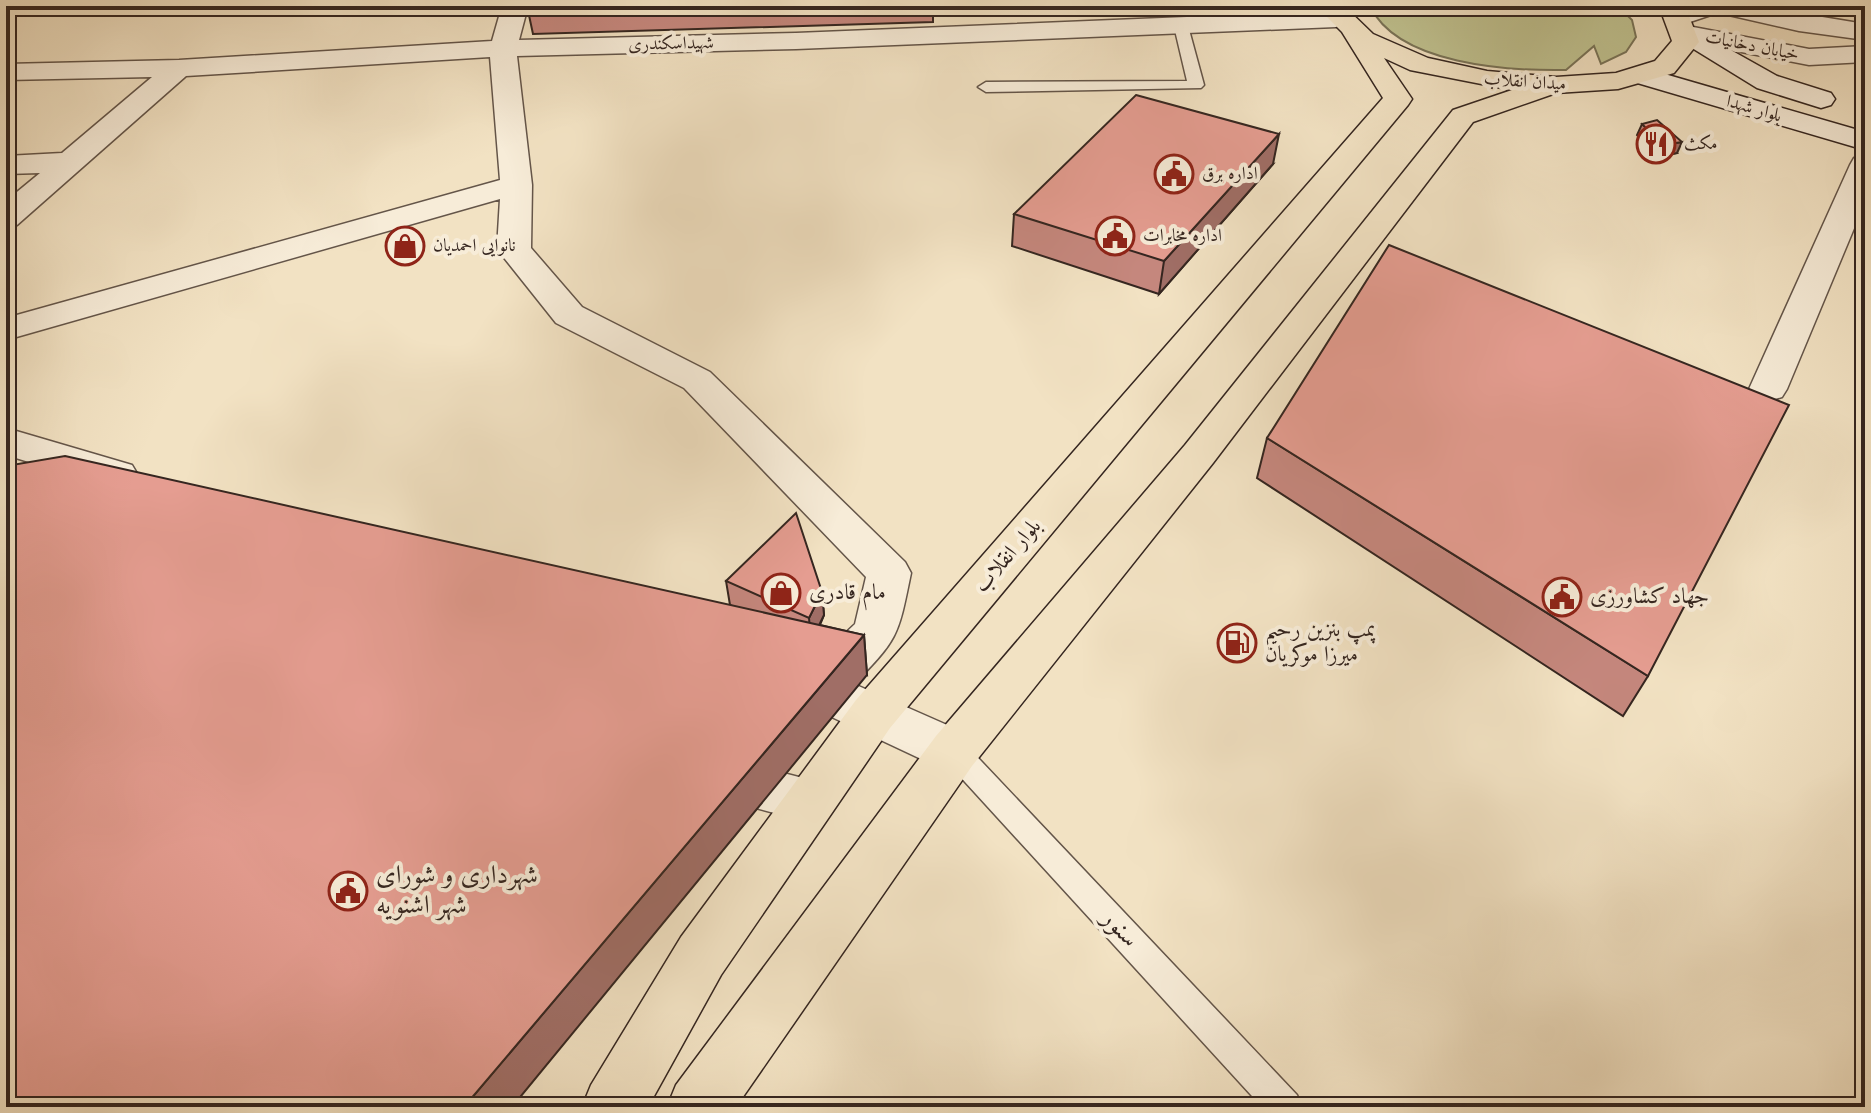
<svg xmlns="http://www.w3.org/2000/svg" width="1871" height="1113" font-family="'Old Standard TT',Amiri,serif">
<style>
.green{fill:#c0c290;stroke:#7a7458;stroke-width:2}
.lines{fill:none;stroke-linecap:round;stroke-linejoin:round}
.lane-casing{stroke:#645549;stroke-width:3}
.street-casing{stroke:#645549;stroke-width:3}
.secondary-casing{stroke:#352620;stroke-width:3}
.primary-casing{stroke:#352620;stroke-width:3}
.lane{fill:#f7ecd8;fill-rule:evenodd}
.street{fill:#f7ecd8;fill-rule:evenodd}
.secondary{fill:#f7ecd8;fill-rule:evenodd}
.primary{fill:#f2e2c3;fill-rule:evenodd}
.wall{fill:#c5877d;stroke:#352620;stroke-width:2}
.shaded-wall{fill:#a06e66;stroke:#352620;stroke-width:2}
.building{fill:#e59d91;stroke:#352620;stroke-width:2}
.labels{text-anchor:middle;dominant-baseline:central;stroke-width:8;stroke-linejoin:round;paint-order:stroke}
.far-street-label{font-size:18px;fill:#352620;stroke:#f7ecd8}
.far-poi-label{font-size:18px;fill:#352620;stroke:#f7ecd8;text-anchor:start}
.street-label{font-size:22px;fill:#352620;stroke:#f7ecd8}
.poi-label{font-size:22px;fill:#352620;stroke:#f7ecd8;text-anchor:start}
.near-poi-label{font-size:26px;fill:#352620;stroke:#f7ecd8;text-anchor:start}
.near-street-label{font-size:26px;fill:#352620;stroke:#f7ecd8}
</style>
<rect width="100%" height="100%" fill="#f2e2c3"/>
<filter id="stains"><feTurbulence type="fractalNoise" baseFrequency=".0025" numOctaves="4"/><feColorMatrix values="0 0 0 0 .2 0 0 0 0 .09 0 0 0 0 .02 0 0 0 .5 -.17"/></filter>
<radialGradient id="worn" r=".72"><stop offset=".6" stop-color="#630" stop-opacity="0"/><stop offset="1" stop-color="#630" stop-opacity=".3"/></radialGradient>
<!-- green -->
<path class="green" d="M 1370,6 L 1618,6 L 1632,20 L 1636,37 L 1626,52 L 1601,64 L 1594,46 L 1566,70 C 1509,71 1398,65 1370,6 Z"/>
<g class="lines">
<defs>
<path id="lane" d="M 1716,6 L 1738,6 L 1684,24 L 1677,20 Z
M 1181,22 L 1188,26 L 1204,85 L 1201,88 L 986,92 L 978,87 L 986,82 L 1187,81 L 1174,26 Z
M 954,740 L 964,743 L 1297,1095 L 1302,1107 L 1262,1107 L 944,759 L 940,751 L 944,743 Z"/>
<path id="street" d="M 502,6 L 528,6 L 519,40 L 796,33 L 1336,11 L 1349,19 L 1336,27 L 796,49 L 517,56 L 532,185 L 531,248 L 582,307 L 710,372 L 905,562 L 911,573 C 898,636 899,638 854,684 L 972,736 L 979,751 L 972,766 L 954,772 L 936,766 L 804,704 L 770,693 L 763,680 L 770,667 L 787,661 L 809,667 L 855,624 L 866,577 L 684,388 L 556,323 L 497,249 L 500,199 L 6,340 L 6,318 L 500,180 L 490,57 L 186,76 L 17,225 L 6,228 L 6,201 L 40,173 L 6,174 L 6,156 L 62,153 L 152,77 L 6,80 L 6,64 L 179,60 L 492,41 Z
M 1707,6 L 1756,6 L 1865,24 L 1865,40 L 1799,31 L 1711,11 Z
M 1688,26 L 1809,49 L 1865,46 L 1865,62 L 1809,65 L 1679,40 L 1675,34 Z
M 1865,156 L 1865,202 L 1787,389 L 1782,397 L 1768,401 L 1754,397 L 1749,389 L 1850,165 L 1854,158 Z
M 6,428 L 132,465 L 138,475 L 132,485 L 117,489 L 6,455 Z
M 714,755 L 826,784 L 834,800 L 826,816 L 808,822 L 696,792 L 688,777 L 696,762 Z"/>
<path id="secondary" d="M 1688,26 L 1777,76 L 1831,93 L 1835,99 L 1831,105 L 1821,108 L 1757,88 L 1679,40 L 1675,34 Z
M 1644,68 L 1865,132 L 1865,150 L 1634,82 L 1630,76 L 1634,70 Z"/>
<path id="primary" d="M 1316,6 L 1344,6 L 1373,34 L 1428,58 L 1487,71 L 1556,77 L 1616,73 L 1655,61 L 1672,41 L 1659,6 L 1685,6 L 1699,42 L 1674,73 L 1618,89 L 1556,93 L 1473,122 L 1213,463 L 972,766 L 736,1107 L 667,1107 L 676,1085 L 936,736 L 1185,445 L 1453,110 L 1512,90 L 1410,70 L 1384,58 L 1412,99 L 1408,105 L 890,728 L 721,975 L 648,1107 L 582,1107 L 591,1085 L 681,937 L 856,700 L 1383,98 L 1342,32 Z"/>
</defs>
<!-- lane casing -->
<use href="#lane" class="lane-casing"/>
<!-- street casing -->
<use href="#street" class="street-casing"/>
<!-- secondary casing -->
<use href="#secondary" class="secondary-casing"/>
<!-- primary casing -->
<use href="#primary" class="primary-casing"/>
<!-- lane -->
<use href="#lane" class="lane"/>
<!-- street -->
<use href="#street" class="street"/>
<!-- secondary -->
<use href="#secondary" class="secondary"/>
<!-- primary -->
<use href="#primary" class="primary"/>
</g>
<!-- wall -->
<path class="wall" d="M 527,6 L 933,6 L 933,22 L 533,34 Z
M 1642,124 L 1677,153 L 1657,157 L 1637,135 Z
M 1273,164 L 1159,294 L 1012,246 L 1014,214 Z
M 1267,438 L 1648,676 L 1623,716 L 1257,478 Z
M 726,581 L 822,592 L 824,615 L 820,625 L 864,635 L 867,675 L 730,605 Z"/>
<!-- shaded-wall -->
<path class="shaded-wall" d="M 1279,134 L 1273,164 L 1159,294 L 1164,261 Z
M 1682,142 L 1677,153 L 1657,157 L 1662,145 Z
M 822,592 L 824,615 L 811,642 L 809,618 Z
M 864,635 L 867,675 L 512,1107 L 464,1107 Z"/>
<!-- building -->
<path class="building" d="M 1136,95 L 1279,134 L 1164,261 L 1014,214 Z
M 1657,120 L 1682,142 L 1662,145 L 1642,124 Z
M 1389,245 L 1789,405 L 1648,676 L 1267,438 Z
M 65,456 L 864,635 L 464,1107 L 6,1107 L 6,466 Z
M 796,513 L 822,592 L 809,618 L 726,581 Z"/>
<!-- icons -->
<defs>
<symbol id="restaurant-ring" viewBox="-11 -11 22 22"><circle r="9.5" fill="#f7ecd8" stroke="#8f2418" stroke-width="1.5"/><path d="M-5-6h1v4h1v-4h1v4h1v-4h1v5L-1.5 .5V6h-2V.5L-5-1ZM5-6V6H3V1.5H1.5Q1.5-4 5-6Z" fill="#8f2418"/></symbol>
<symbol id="civic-ring" viewBox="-11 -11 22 22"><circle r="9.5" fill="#f7ecd8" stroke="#8f2418" stroke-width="1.5"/><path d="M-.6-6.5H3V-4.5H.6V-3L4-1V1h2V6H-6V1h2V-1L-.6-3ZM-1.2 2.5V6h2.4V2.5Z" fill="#8f2418"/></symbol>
<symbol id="shop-ring" viewBox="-11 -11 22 22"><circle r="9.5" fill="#f7ecd8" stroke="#8f2418" stroke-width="1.5"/><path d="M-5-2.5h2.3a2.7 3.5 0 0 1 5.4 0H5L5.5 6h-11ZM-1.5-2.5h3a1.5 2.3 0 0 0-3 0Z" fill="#8f2418"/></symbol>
<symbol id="fuel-ring" viewBox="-11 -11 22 22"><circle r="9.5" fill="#f7ecd8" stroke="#8f2418" stroke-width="1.5"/><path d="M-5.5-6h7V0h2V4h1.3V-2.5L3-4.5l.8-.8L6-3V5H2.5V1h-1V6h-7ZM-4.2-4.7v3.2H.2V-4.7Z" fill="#8f2418"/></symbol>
</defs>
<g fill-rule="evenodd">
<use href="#restaurant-ring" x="1634" y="122" width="44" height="44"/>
<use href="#civic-ring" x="1152" y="152" width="44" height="44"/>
<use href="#civic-ring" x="1093" y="214" width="44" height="44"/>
<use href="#shop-ring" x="383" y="224" width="44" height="44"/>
<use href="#shop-ring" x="759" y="571" width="44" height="44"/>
<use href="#civic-ring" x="1540" y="575" width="44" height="44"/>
<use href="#fuel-ring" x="1215" y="621" width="44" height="44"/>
<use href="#civic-ring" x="326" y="869" width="44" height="44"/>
</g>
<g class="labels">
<!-- far-street labels -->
<g class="far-street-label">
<text transform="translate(671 44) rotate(-1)">شهیداسکندری</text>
<text transform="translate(1752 46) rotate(11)">خیابان دخانیات</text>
<text transform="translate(1525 82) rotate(4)">میدان انقلاب</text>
<text transform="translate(1754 109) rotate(16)">بلوار شهدا</text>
</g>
<!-- far-poi labels -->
<g class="far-poi-label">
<text x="1684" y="144">مکث</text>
<text x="1202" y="174">اداره برق</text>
<text x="1143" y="236">اداره مخابرات</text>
<text x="433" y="246">نانوایی احمدیان</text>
</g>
<!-- street labels -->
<g class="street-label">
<text transform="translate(1008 556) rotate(-49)">بلوار انقلاب</text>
</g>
<!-- poi labels -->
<g class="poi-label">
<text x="809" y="593">مام قادری</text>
<text x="1590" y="597">جهاد کشاورزی</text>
<text x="1265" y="630">پمپ بنزین رحیم<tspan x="1265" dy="25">میرزا موکریان</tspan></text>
</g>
<!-- near-poi labels -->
<g class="near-poi-label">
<text x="376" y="876">شهرداری و شورای<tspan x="376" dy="30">شهر اشنویه</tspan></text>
</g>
<!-- near-street labels -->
<g class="near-street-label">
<text transform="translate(1120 929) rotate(47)">سنور</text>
</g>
</g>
<!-- margin -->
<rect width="1871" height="1113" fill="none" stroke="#f2e2c3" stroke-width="32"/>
<rect x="8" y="8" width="1855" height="1097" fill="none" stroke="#352620" stroke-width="4"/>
<rect x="16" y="16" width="1839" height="1081" fill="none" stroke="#352620" stroke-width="2"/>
<rect width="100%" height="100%" filter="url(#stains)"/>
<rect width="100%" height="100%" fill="url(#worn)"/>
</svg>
